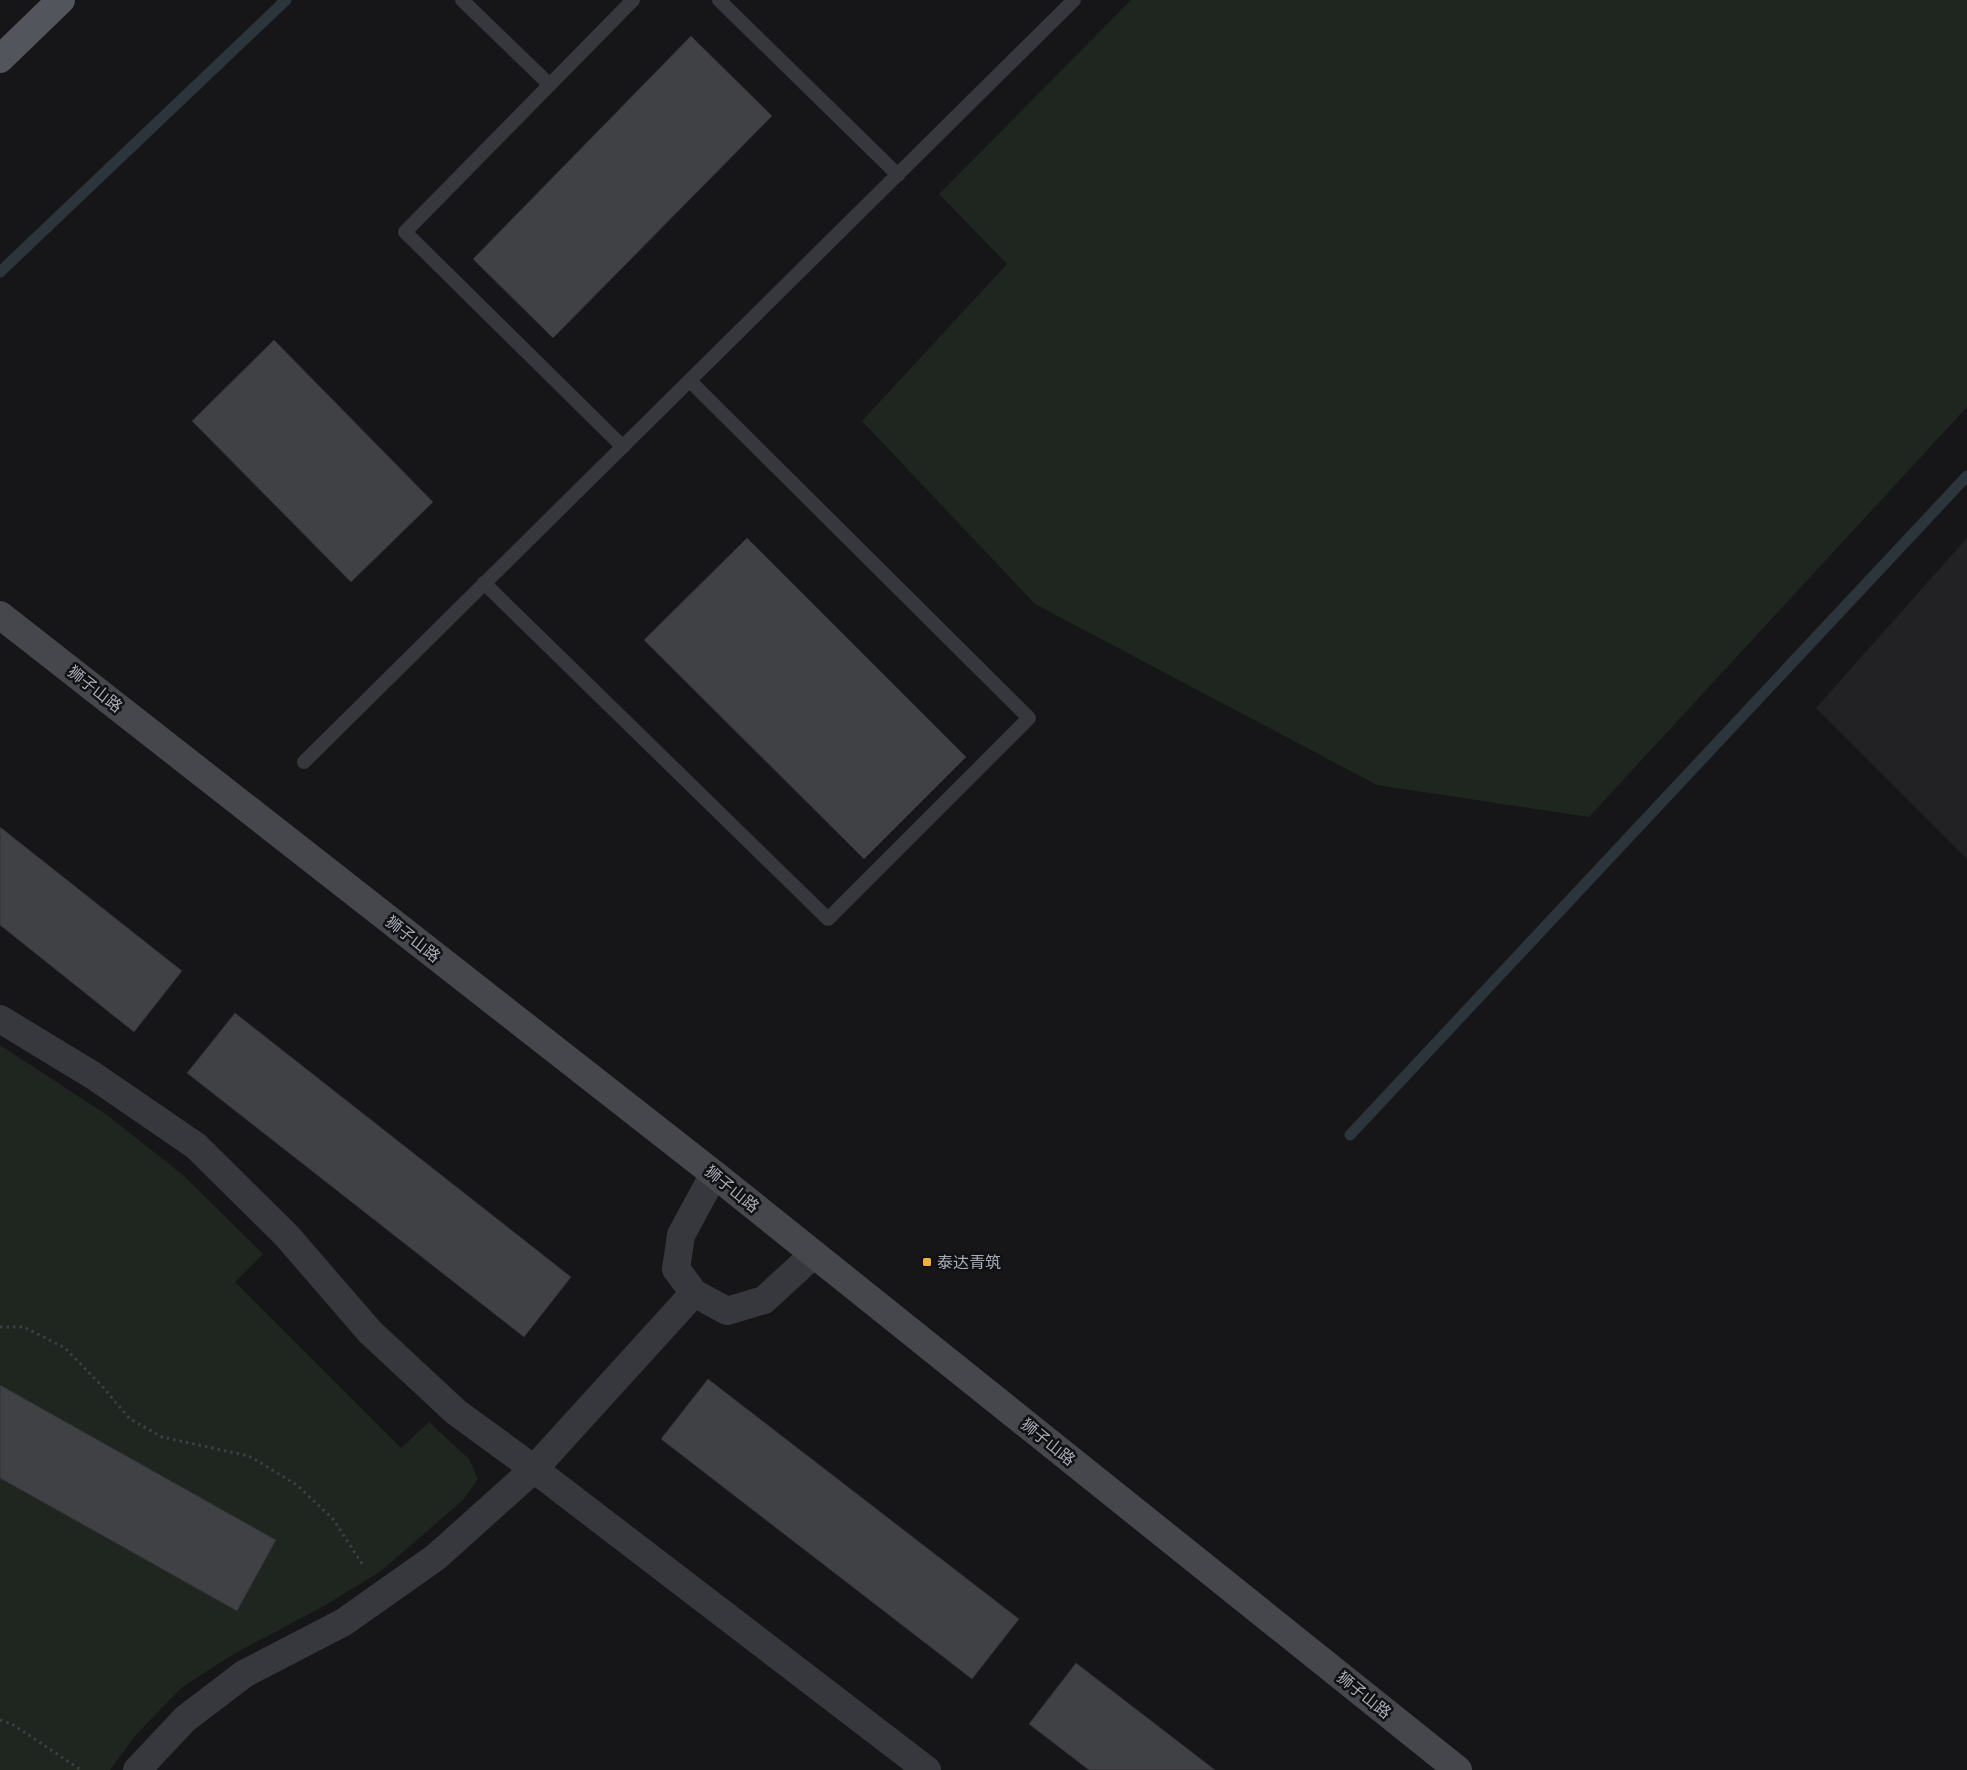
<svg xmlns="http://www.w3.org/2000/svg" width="1967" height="1770" font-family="Rubik,'Noto Sans SC',sans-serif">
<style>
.built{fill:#222225}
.green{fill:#1e261f}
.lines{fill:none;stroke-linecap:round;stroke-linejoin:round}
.stream{stroke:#2c353c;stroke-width:11}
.building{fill:#404145;stroke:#303034}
.path{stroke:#3d3f44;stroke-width:3;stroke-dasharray:2.5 4;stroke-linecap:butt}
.lane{stroke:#37383d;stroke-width:14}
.street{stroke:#37383d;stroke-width:28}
.secondary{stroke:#45474d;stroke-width:28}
.primary{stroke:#53555c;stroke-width:28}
.poi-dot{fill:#f2b134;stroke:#111113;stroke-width:2}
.labels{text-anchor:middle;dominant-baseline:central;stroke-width:5;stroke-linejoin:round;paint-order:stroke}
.street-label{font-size:16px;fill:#a8adb8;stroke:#111113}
.poi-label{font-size:16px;fill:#a8adb8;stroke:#111113;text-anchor:start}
</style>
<rect width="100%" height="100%" fill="#161618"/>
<!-- built -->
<path class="built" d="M 1967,538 L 1967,859 L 1816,708 Z"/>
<!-- green -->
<path class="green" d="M 1131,0 L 1967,0 L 1967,407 L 1589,817 L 1377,785 L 1035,604 L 862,421 L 1007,264 L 939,194 Z
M 0,1045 L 107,1115 L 183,1175 L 263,1254 L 235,1282 L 401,1448 L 429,1422 L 469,1459 L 478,1479 L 463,1500 L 381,1571 L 324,1606 L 232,1655 L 181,1688 L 135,1736 L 110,1770 L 0,1770 Z"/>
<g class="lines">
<!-- stream -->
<path class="stream" d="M 0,272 L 286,0
M 1350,1135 L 1967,476"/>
</g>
<!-- building -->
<path class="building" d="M 691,36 L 772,116 L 553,338 L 473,259 Z
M 274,340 L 433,502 L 351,582 L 192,421 Z
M 747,538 L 966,757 L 864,859 L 644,640 Z
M 0,827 L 182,971 L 134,1032 L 0,925 Z
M 235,1013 L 571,1277 L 524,1337 L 187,1073 Z
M 708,1379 L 1019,1619 L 972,1679 L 661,1439 Z
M 0,1385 L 276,1540 L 237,1611 L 0,1478 Z
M 1076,1663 L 1215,1770 L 1089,1770 L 1029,1724 Z"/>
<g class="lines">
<!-- path -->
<path class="path" d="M 0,1327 L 24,1327 L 65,1348 L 101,1385 L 130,1419 L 162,1437 L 249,1456 L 297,1485 L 333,1519 L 364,1567
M 0,1720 L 12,1724 L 81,1770"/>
<!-- lane -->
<path class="lane" d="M 462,0 L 550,85
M 719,0 L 898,175
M 623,447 L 405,232 L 633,0
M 484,583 L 828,919 L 1029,718 L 690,381
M 304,762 L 1074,0"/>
<!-- street -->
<path class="street" d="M 0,1019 L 94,1076 L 196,1146 L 287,1236 L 370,1332 L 456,1412 L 534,1469 L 927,1770
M 714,1174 L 681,1235 L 676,1269 L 694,1293 L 727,1311 L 764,1300 L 814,1254
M 137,1770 L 185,1719 L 244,1674 L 344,1622 L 436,1557 L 534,1469 L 694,1293"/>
<!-- secondary -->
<path class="secondary" d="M 0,615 L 714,1174 L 1458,1770"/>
<!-- primary -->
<path class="primary" d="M 0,59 L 61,0"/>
</g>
<!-- markers -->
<rect class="poi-dot" x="922" y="1257" width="10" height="10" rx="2.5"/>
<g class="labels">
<!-- street labels -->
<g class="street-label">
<text transform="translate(95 689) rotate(38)">狮子山路</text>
<text transform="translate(413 939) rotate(38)">狮子山路</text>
<text transform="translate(732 1189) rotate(39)">狮子山路</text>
<text transform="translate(1048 1442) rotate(39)">狮子山路</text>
<text transform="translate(1364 1695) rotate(39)">狮子山路</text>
</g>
<!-- poi labels -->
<g class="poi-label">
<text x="937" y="1262">泰达青筑</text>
</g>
</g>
</svg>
